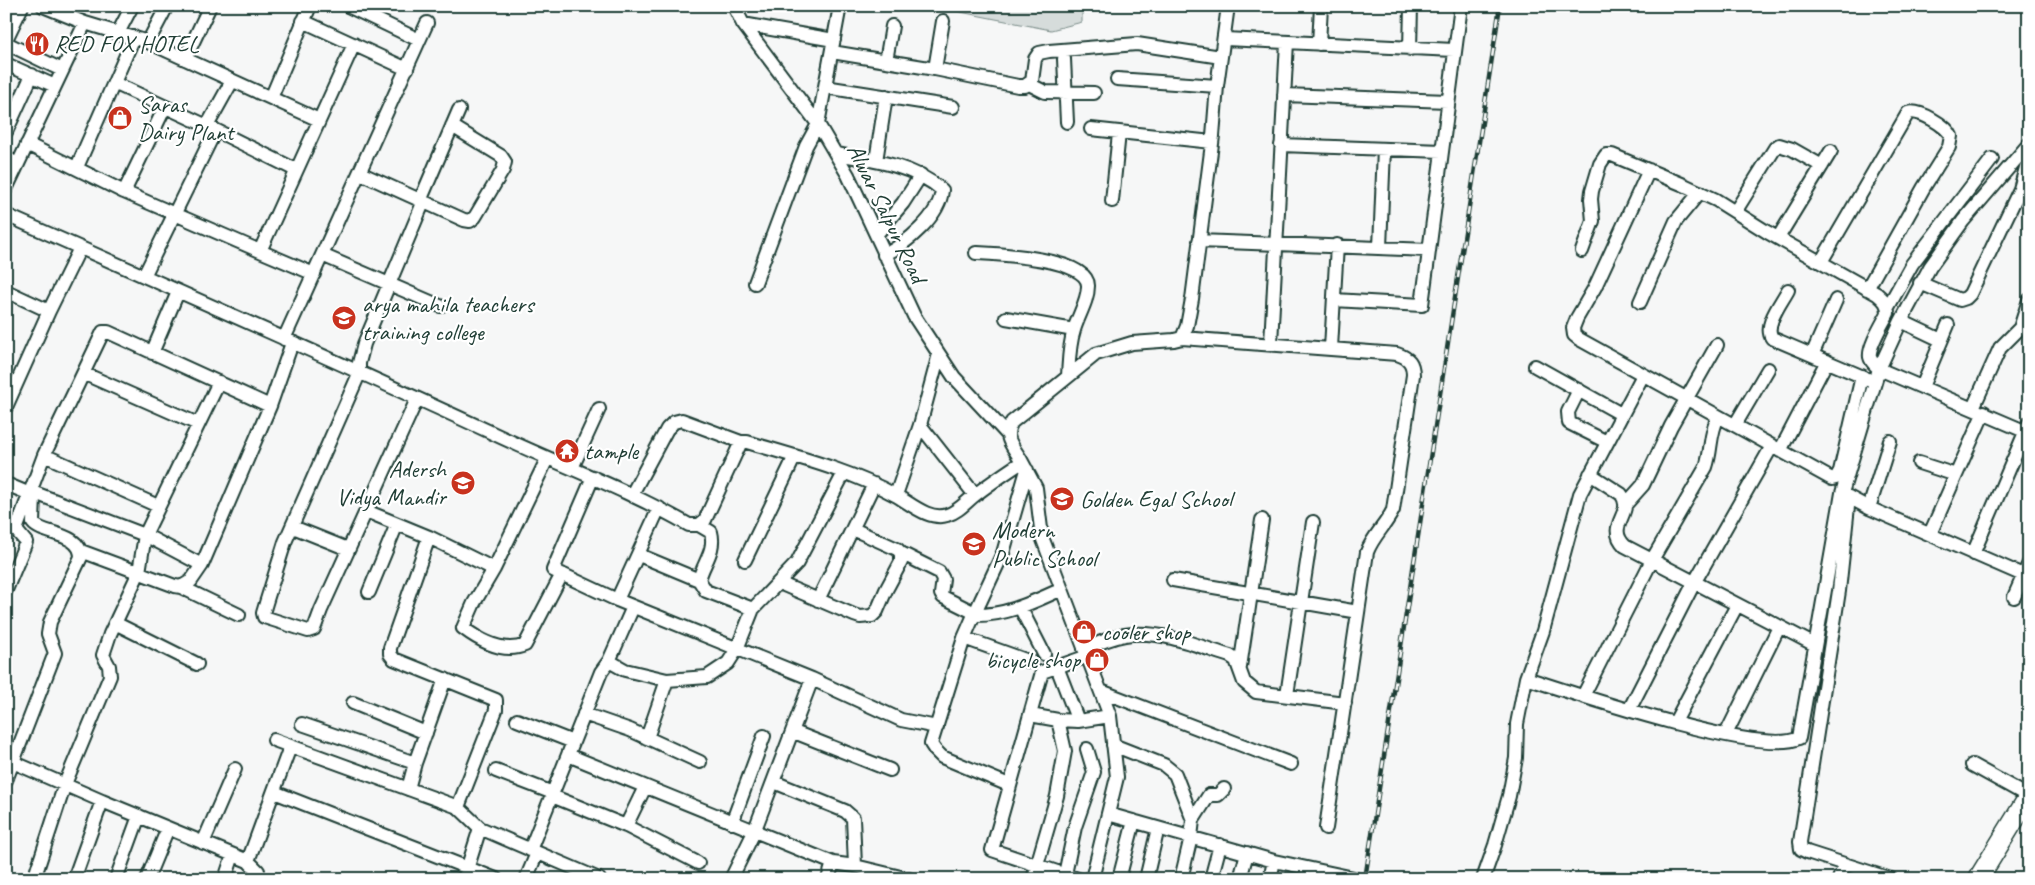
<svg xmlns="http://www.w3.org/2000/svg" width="2035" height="885" font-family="Caveat,sans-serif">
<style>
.green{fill:#d6dcdb;stroke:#7a8c88}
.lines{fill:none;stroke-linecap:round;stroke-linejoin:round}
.minor-casing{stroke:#1f3d34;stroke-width:16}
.major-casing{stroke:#1f3d34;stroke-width:20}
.highway-casing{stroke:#1f3d34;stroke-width:22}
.minor{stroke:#fff;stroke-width:12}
.major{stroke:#fff;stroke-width:16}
.highway{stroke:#fff;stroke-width:19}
.rail-casing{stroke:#1f3d34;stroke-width:4.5}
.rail{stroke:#fff;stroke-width:2.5;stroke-dasharray:8;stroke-linecap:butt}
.labels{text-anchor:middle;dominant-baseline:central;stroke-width:4.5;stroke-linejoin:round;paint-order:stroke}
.poi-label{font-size:24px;fill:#1f3d34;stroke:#fff;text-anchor:start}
.street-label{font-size:24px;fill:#1f3d34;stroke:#fff}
</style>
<rect width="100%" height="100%" fill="#f6f7f7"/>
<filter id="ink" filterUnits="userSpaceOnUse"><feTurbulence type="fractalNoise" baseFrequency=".02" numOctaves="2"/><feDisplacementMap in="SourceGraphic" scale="10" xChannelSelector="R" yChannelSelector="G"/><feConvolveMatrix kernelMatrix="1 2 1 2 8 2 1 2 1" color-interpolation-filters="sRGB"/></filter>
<g filter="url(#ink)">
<!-- green -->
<path class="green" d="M 930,6 L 1082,6 L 1082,22 L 1051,30 Z"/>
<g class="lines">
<defs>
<path id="minor" d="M 43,6 L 85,23 L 148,42 L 319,120
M 348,6 L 419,40
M 734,6 L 743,24 L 818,124 L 848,175 L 914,316 L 954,377 L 1007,434
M 303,21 L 407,69
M 743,24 L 834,40
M 118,33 L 132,6
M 1225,39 L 1454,50
M 148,42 L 167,6
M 6,43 L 62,70
M 1319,44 L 1321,6
M 1410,49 L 1411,6
M 832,52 L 935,69 L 1018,86 L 1025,86 L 1032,81 L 1035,59 L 1039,53 L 1049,51 L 1137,44 L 1221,57
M 185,59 L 209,8 L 206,6
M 1064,59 L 1067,122
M 886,61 L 892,26
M 6,64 L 55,86
M 935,69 L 943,21
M 1117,79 L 1217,86
M 114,83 L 207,126 L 296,170
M 1029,84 L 1045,92 L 1094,93
M 825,87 L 953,107
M 1284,95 L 1448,101
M 271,98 L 310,6
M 207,126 L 232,81
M 1091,129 L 1212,142
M 6,132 L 32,75
M 27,144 L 124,192 L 260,251
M 1281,145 L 1442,151
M 836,154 C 872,160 913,165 942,190 C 940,216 906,244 884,255
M 6,158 L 18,164
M 876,161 L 886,96
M 77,167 L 134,37
M 1649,170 L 1595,287 L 1577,318 L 1573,328 L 1574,335 L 1579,339 L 1832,479 L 1836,478 L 1840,471 L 1862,376
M 360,173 L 464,220 L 470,221 L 475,217 L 503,170 L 505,162 L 501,156 L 452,126
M 6,189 L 85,23
M 124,192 L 165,107
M 420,201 L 459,110
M 1112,201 L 1119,133
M 1735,212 L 1775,148 L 1779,145 L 1792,149 L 1822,166
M 6,215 C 167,286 328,357 488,431 C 555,463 625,488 689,525 L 699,525 L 705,520 L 741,442 L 747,442 C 797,457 849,470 895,495 C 910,503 929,521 947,515 C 958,512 966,502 975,495 C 989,484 1004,474 1019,464 L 1021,460 C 1013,446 1002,437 1012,422 L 1096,354 L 1132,343 L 1174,340 L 1182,338 L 1187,326 L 1192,299 L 1213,136 L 1217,86 L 1228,6
M 876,235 L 903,203 L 921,175
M 1778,238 L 1831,151
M 1199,241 L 1429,250
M 1380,247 L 1384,149
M 1582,251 L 1593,221 L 1591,199 L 1592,191 L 1600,164 L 1606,155 L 1612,155 L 1684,185 L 1716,200 L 1767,232 L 1877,294 C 1884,300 1888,303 1888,313 C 1883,323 1868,347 1870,357 C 1871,362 1876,366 1879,369 L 2029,433
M 976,253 C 996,254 1089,258 1088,286 C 1088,301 1078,316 1074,330 C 1069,345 1069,361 1068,376
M 322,255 L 440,306
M 1821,262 L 1908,113 C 1919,109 1947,126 1951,136 L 1949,147 L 1924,187 L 1867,289
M 314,274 L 260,251 L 354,44
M 144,276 L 215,131
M 755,283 L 806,146 L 818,124 L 840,6
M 1920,283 L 1960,300 L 1966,298 L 1970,294 L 2020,189 L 2029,157
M 1788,290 C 1782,302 1763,325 1772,338 L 1868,379
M 6,291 L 49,311
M 1334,300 L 1422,305 L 1461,6
M 1640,302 L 1676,221 L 1700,192
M 1888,307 L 1912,264 L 1992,159
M 1006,318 L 1074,330
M 1901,321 L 1941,340
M 1182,338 L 1397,354 C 1409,358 1413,363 1413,375 L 1393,510 C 1386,525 1373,536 1367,552 L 1326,828
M 284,339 L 427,23
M 1271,343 L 1287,42
M 1331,348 L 1337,245
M 152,353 L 178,292
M 1812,355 L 1836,300
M 1535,366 L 1621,414
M 85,374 L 198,424
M 1922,387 L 1948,325
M 1579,390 L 1568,412 L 1569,423 L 1607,442
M 417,399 L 321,610 L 314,629 L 308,631 L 264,617 L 263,613 L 266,603 L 285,542 L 359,374 L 359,363 L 364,344 L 423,203
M 6,407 L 49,311 L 80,248
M 1973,408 L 2000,348 L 2020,328 L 2029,300
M 920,425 L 975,495
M 1735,425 L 1768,369
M 1780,451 L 1827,361
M 44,455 L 158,506
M 547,459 L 494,569 L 474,603 L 463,628 C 479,640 504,654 525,645 L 562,574
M 1021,460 L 1036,488 L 1042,537 L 1110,716 L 1117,777 L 1092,879
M 1919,463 L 1956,475
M 572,468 L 599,409
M 1590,474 L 1621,494 C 1636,513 1604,525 1625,546 L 1815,645
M 593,477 L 553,570 L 617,600 L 812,679 L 901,720 L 937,727
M 6,484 L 30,494
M 35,493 L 145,535 L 202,565
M 632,494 L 667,429 L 674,422 L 682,420 L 741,442
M 1843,494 L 1869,508 L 2023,575
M 896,495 L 920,425 L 939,354
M 1849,497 L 1839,591 L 1800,842 L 1801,849 L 1807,852 L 1891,879
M 1626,504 L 1643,485 L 1671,426 L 1717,345
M 1869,508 L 1890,441
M 366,511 L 429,537 L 494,569
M 699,525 L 711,532 C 716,551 703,563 699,580 L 706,591 L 753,609
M 293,527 L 348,549
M 1930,534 L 1984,412
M 429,537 L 390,648 L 390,654 L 394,659 L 496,700 L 496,710 L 458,807
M 81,551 L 175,586 L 181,587 L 191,581 L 202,565 L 270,406 L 292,343
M 901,553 L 939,572 L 943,579 L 941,594 L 943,597 L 975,613
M 1973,554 L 2029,423
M 639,555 L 699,580
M 745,560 L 795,456
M 1173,580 L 1358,612
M 779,583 L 854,615 L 860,617 L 872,616 L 877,611 L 886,590 L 901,562 L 901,553 L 897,549 L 853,529
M 181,587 L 239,615
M 6,590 L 26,542 L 16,530 L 44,455 L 103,332 L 108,332 L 270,406
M 369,592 L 397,524
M 2014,597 L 2029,563
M 617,600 L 659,508
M 818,600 L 874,484
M 1020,607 L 1044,654
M 974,615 L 1003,553 L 1027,470
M 115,623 L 197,664
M 964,638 L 1031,662
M 1084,649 C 1100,643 1115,635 1132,634 C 1163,631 1201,647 1230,656 L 1236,660 L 1244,682 L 1256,692 L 1345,703
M 609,661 L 625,670 L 667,680 L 707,677 L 728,663 L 737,649 L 753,609 L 797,563 L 844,473
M 1057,667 L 1078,721
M 1240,667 L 1262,520
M 1526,678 C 1572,693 1762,757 1799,738 L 1842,493 L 1879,369 L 1901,321 L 1930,267 L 1963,221 L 2029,144
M 1101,691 L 1291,764
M 1287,695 L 1313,522
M 1583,696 L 1652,560 L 1706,467 C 1712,450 1709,435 1718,417
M 353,703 L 426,733
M 1629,710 L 1694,583 L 1772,446
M 584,714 L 630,730 L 700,762
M 1030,715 L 1058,720 L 1078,721 L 1110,716
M 517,720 L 573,742
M 1675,722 L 1737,605
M 302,724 L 415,763
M 794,732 L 890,770
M 1726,734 L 1779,627
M 647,738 L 667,680
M 274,740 L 458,807 L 480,828 L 599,879
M 1113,745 L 1164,765 L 1175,774 L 1193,820 L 1191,837 L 1181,879
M 568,755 L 833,863 L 855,866 L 909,879
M 6,759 L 102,801 L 248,861 L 258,871 L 258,879
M 1972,765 L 2028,796
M 496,771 L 553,793
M 6,780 L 55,653 L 48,634 L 50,622 L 81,557 C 81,532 42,535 33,523 L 34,495
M 774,782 L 845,811 L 853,818 L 855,866
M 1009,785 L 942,757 L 935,750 L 931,744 L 964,638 L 974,615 C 1006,616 1033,602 1062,589
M 408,789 L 415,763 L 445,679
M 274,792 L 496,879
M 552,796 L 626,826 L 698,863
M 1108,814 L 1274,861 L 1354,878
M 1193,820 L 1209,795 L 1218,795 L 1224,789
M 732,823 L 764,736
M 626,826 L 645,787
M 203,843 L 235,769
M 530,850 L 601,672 L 609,661 L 633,607
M 248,861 L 290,747
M 34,879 L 65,784 L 110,676 L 109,666 L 103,655 L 110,634 L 139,572 L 145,535 L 219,382
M 74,879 L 102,801
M 116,879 L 139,816
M 147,879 L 168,828
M 225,879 L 233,855
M 464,879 L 480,828
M 526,879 L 537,853
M 731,879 L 754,832 L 812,679
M 828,879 L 833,863
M 1033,879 L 1057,796 L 1065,751 L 1058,720
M 1064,879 L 1075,827 L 1094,772 L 1087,749
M 1078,879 L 992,850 L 1042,672 L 1088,656
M 1119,879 L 1134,821
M 1146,879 L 1158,828
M 1211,879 L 1220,845
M 1240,879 L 1247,853
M 1270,879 L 1274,861
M 1483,879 L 1495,845 L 1509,796 L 1516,758 L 1517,724 L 1526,678 L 1543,631 L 1580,494 L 1643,375
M 1839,879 L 1845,864"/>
<path id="major" d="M 6,35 L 20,6"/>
<path id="highway" d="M 1978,879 L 2029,796"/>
</defs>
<!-- minor casing -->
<use href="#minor" class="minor-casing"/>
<!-- major casing -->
<use href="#major" class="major-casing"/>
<!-- highway casing -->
<use href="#highway" class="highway-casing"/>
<!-- minor -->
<use href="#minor" class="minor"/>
<!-- major -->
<use href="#major" class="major"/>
<!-- highway -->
<use href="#highway" class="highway"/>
<defs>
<path id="rail" d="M 1365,879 L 1500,6"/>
</defs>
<!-- rail casing -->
<use href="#rail" class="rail-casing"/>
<!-- rail -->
<use href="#rail" class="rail"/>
</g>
</g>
<!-- icons -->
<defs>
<symbol id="restaurant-disc" viewBox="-11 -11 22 22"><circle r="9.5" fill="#c8321e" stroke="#fff"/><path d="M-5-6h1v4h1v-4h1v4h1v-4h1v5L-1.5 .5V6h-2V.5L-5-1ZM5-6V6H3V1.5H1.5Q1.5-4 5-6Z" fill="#fff"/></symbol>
<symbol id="shop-disc" viewBox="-11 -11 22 22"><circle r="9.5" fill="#c8321e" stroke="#fff"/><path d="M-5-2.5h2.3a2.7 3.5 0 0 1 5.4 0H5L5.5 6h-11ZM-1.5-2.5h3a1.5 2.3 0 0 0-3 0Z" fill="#fff"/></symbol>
<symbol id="school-disc" viewBox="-11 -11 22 22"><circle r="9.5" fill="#c8321e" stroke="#fff"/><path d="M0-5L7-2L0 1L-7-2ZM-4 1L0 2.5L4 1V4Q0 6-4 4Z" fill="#fff"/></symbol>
<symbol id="temple-disc" viewBox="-11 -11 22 22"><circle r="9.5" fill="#c8321e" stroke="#fff"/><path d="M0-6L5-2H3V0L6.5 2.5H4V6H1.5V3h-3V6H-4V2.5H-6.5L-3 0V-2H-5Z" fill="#fff"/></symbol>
</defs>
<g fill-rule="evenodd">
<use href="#restaurant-disc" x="23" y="30" width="28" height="28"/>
<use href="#shop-disc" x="106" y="104" width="28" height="28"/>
<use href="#school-disc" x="330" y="304" width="28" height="28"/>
<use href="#temple-disc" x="553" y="437" width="28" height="28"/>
<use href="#school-disc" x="449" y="469" width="28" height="28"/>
<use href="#school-disc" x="1048" y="485" width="28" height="28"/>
<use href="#school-disc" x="960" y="530" width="28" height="28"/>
<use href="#shop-disc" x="1070" y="618" width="28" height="28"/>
<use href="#shop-disc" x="1083" y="646" width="28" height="28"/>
</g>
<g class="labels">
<!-- poi labels -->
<g class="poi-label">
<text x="54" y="44">RED FOX HOTEL</text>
<text x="138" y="104">Saras<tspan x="138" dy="28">Dairy Plant</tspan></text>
<text x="362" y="304">arya mahila teachers<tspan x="362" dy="28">training college</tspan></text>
<text x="584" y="451">tample</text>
<text x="446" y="469" text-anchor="end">Adersh<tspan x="446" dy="28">Vidya Mandir</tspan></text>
<text x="1080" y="499">Golden Egal School</text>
<text x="992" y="530">Modern<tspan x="992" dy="28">Public School</tspan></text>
<text x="1102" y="632">cooler shop</text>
<text x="1080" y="660" text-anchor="end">bicycle shop</text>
</g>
<!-- street labels -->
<g class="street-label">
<text transform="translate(887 213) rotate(64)">Alwar Salpur Road</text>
</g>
</g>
<!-- margin -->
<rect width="2035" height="885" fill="none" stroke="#fff" stroke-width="25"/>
<rect x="12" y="12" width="2010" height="860" fill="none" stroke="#1f3d34" stroke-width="2" filter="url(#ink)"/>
</svg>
